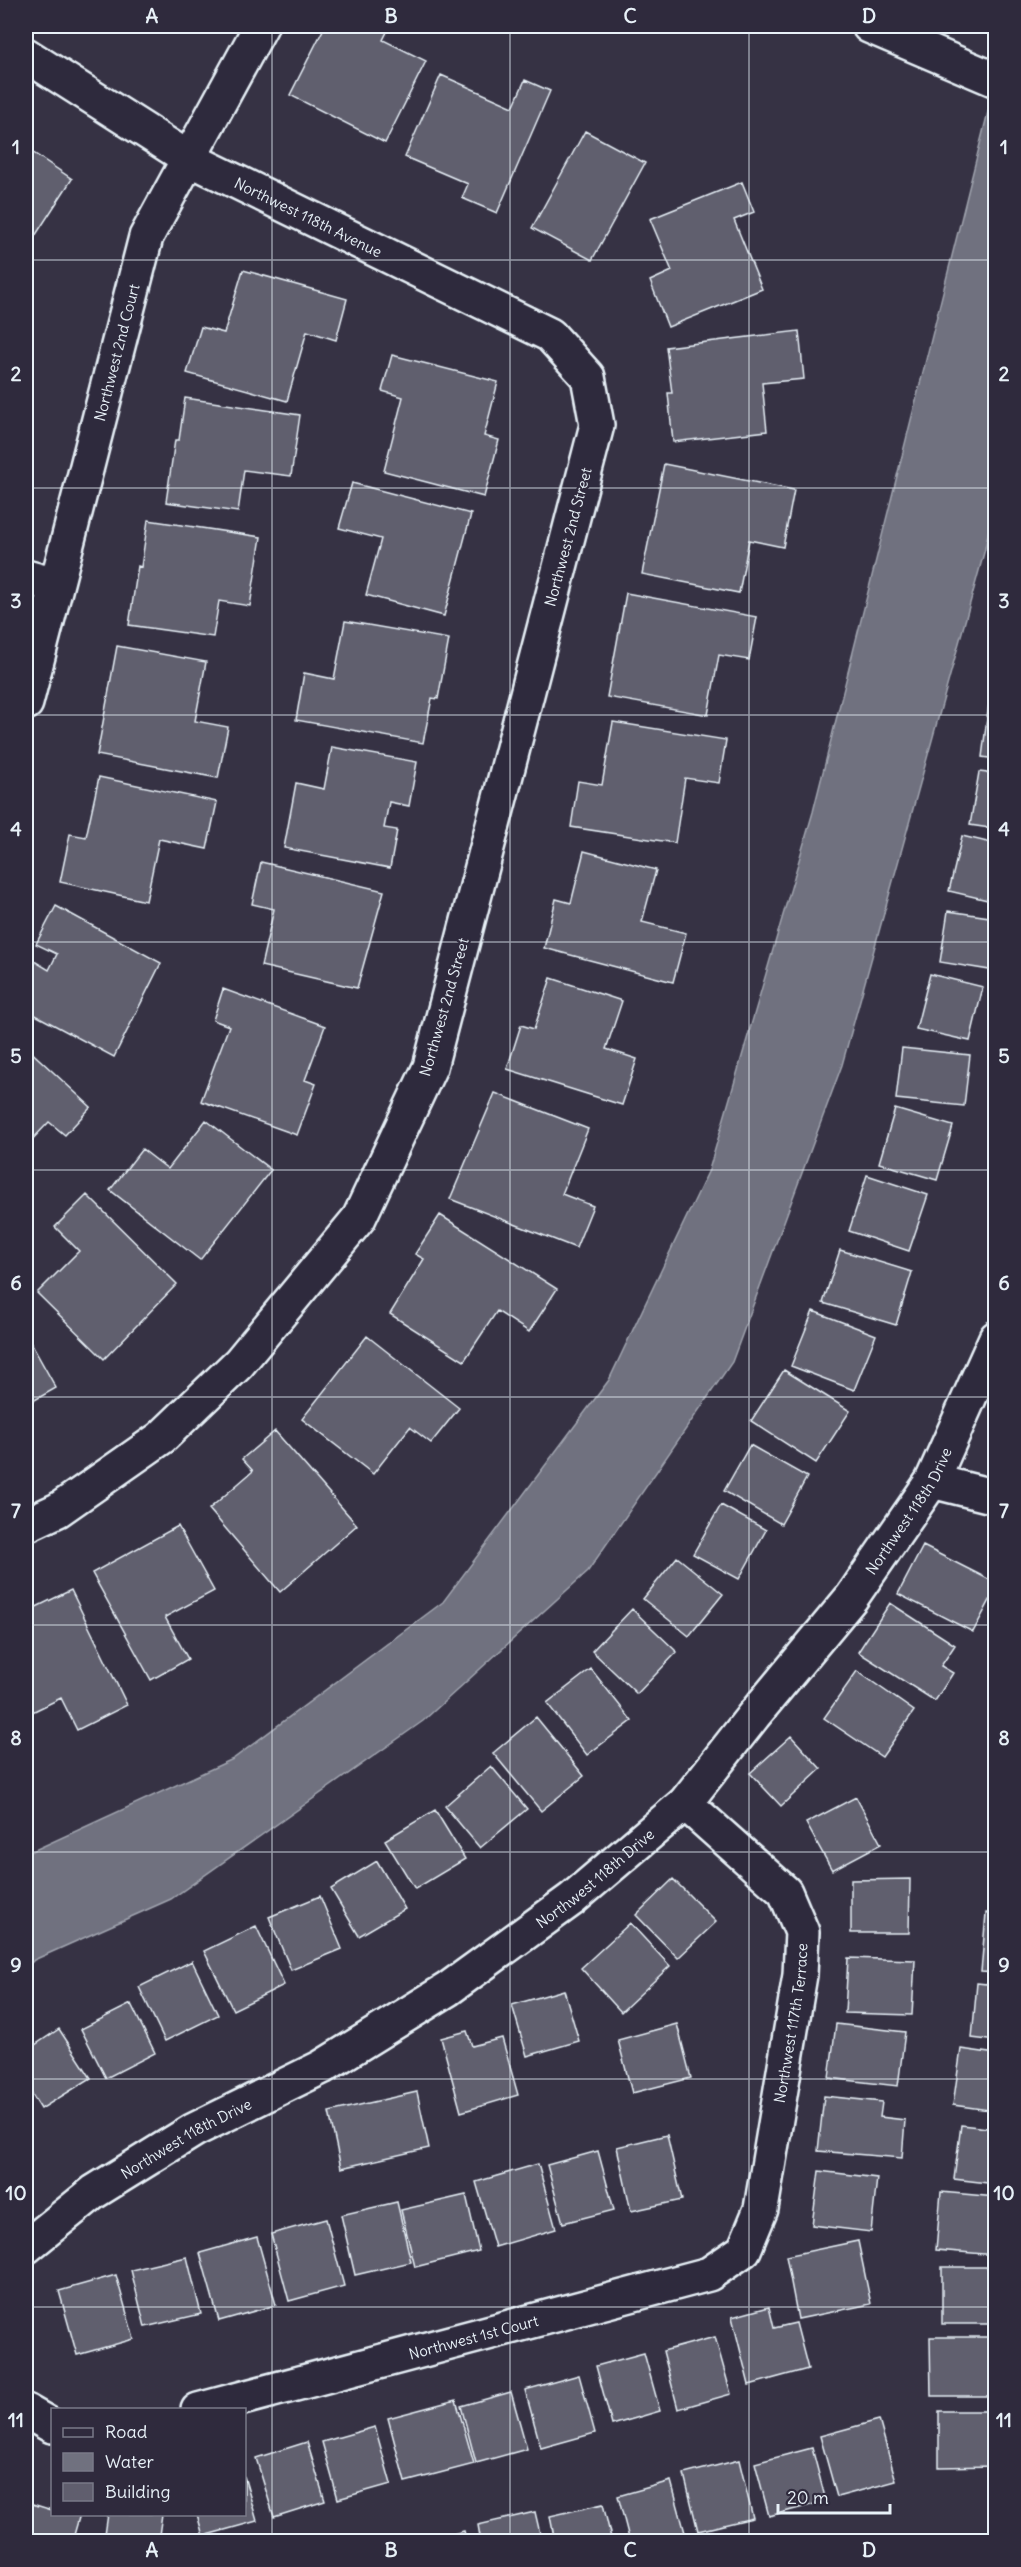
<svg xmlns="http://www.w3.org/2000/svg" width="1021" height="2567" font-family="Delius,sans-serif">
<style>
.water{fill:#70717f;stroke:#a0a4af;stroke-width:1.5}
.building{fill:#605e6e;stroke:#e8f1f8;stroke-width:1.5}
.lines{fill:none;stroke-linecap:round;stroke-linejoin:round}
.street-casing{stroke:#e8f1f8;stroke-width:38}
.secondary-casing{stroke:#e8f1f8;stroke-width:38}
.street{stroke:#2f2a3d;stroke-width:33}
.secondary{stroke:#2f2a3d;stroke-width:33}
.grid{fill:none;stroke:#e8f1f8;stroke-width:1.5;stroke-opacity:0.55}
.labels{text-anchor:middle;dominant-baseline:central;stroke-width:4.5;stroke-linejoin:round;paint-order:stroke}
.street-label{font-size:15px;fill:#e8f1f8;stroke:#2f2a3d}
.neatline{fill:none;stroke:#e8f1f8;stroke-width:2}
.grid-label{font-size:20px;text-anchor:middle;font-weight:bold;fill:#e8f1f8}
</style>
<rect width="100%" height="100%" fill="#363244"/>
<filter id="ink" filterUnits="userSpaceOnUse"><feTurbulence type="fractalNoise" baseFrequency=".0167" numOctaves="2"/><feDisplacementMap in="SourceGraphic" scale="12" xChannelSelector="R" yChannelSelector="G"/><feConvolveMatrix kernelMatrix="1 2 1 2 8 2 1 2 1" color-interpolation-filters="sRGB"/></filter>
<g filter="url(#ink)">
<!-- water -->
<path class="water" d="M 995,84 L 995,499 L 985,549 L 842,1065 L 732,1362 L 588,1571 L 423,1721 L 171,1899 L 34,1960 L 26,1968 L 26,1854 L 233,1759 L 443,1602 L 609,1380 L 709,1170 L 813,812 Z"/>
<!-- building -->
<path class="building" d="M 325,26 L 390,26 L 383,40 L 426,61 L 385,143 L 290,95 Z
M 441,75 L 513,107 L 525,80 L 550,91 L 497,213 L 462,198 L 468,184 L 405,157 Z
M 585,131 L 645,163 L 592,260 L 532,228 Z
M 26,148 L 72,179 L 26,250 Z
M 742,182 L 754,212 L 734,220 L 762,289 L 668,327 L 650,281 L 672,271 L 650,219 Z
M 243,270 L 347,299 L 336,340 L 307,331 L 287,401 L 187,373 L 201,327 L 224,333 Z
M 799,331 L 804,379 L 762,383 L 767,431 L 673,442 L 668,393 L 672,393 L 666,347 Z
M 392,355 L 498,382 L 484,436 L 499,440 L 484,497 L 384,471 L 403,397 L 382,391 Z
M 185,398 L 300,415 L 291,476 L 244,470 L 238,512 L 166,502 L 175,440 L 179,440 Z
M 664,464 L 794,490 L 783,547 L 749,540 L 739,593 L 642,574 Z
M 352,483 L 471,514 L 444,616 L 366,595 L 381,539 L 339,528 Z
M 148,520 L 261,537 L 250,606 L 219,601 L 213,637 L 129,625 L 138,566 L 141,567 Z
M 626,593 L 757,617 L 749,660 L 719,655 L 708,715 L 607,697 Z
M 345,621 L 449,639 L 438,699 L 432,698 L 423,743 L 296,720 L 304,673 L 334,679 Z
M 117,646 L 206,662 L 195,721 L 228,727 L 218,778 L 97,755 Z
M 989,703 L 996,704 L 996,759 L 982,757 Z
M 613,722 L 726,740 L 719,783 L 685,778 L 675,843 L 571,827 L 578,781 L 602,785 Z
M 332,747 L 417,762 L 409,806 L 389,802 L 384,828 L 397,830 L 390,868 L 284,848 L 296,783 L 324,789 Z
M 979,772 L 996,774 L 996,829 L 970,825 Z
M 99,777 L 217,802 L 207,849 L 159,839 L 146,901 L 60,882 L 70,834 L 86,837 Z
M 962,836 L 996,844 L 996,902 L 949,891 Z
M 584,851 L 656,870 L 642,922 L 686,933 L 673,982 L 544,948 L 556,899 L 571,903 Z
M 261,862 L 384,891 L 357,988 L 261,966 L 274,909 L 252,904 Z
M 56,906 L 161,963 L 114,1057 L 26,1010 L 26,956 L 49,970 L 57,954 L 36,944 Z
M 948,911 L 996,918 L 996,971 L 940,962 Z
M 930,974 L 983,987 L 970,1041 L 916,1029 Z
M 551,978 L 622,1001 L 606,1049 L 637,1059 L 622,1105 L 507,1069 L 521,1025 L 534,1029 Z
M 223,989 L 325,1026 L 305,1080 L 316,1084 L 297,1135 L 201,1101 L 229,1026 L 213,1020 Z
M 26,1047 L 91,1107 L 65,1135 L 49,1122 L 26,1146 Z
M 902,1048 L 970,1055 L 964,1106 L 896,1099 Z
M 495,1093 L 588,1129 L 562,1194 L 593,1206 L 576,1248 L 450,1199 Z
M 895,1109 L 953,1126 L 937,1180 L 879,1163 Z
M 206,1120 L 271,1170 L 200,1260 L 110,1190 L 142,1149 L 168,1169 Z
M 867,1175 L 928,1195 L 909,1251 L 849,1231 Z
M 87,1195 L 177,1284 L 104,1359 L 37,1293 L 79,1251 L 55,1227 Z
M 440,1215 L 557,1289 L 529,1332 L 497,1311 L 464,1361 L 390,1314 L 424,1259 L 415,1254 Z
M 840,1250 L 912,1272 L 896,1325 L 823,1303 Z
M 813,1311 L 876,1335 L 854,1390 L 791,1366 Z
M 26,1334 L 56,1388 L 26,1405 Z
M 367,1336 L 459,1408 L 431,1443 L 410,1427 L 373,1474 L 302,1419 Z
M 784,1370 L 850,1411 L 816,1463 L 751,1421 Z
M 275,1431 L 357,1525 L 280,1592 L 209,1509 L 253,1471 L 242,1459 Z
M 750,1445 L 807,1477 L 781,1524 L 724,1491 Z
M 721,1505 L 766,1530 L 739,1579 L 693,1554 Z
M 178,1526 L 214,1591 L 165,1617 L 188,1659 L 151,1680 L 92,1573 Z
M 923,1546 L 996,1583 L 996,1589 L 973,1632 L 898,1594 Z
M 677,1557 L 723,1594 L 689,1636 L 643,1599 Z
M 71,1590 L 127,1705 L 77,1730 L 61,1698 L 26,1715 L 26,1612 Z
M 890,1603 L 955,1645 L 941,1666 L 953,1673 L 935,1701 L 858,1652 Z
M 632,1609 L 677,1652 L 637,1694 L 592,1651 Z
M 591,1669 L 632,1721 L 587,1755 L 547,1703 Z
M 857,1671 L 914,1711 L 882,1757 L 824,1718 Z
M 536,1717 L 584,1776 L 541,1811 L 493,1753 Z
M 791,1736 L 821,1769 L 781,1806 L 750,1773 Z
M 491,1766 L 527,1809 L 480,1848 L 445,1806 Z
M 856,1797 L 881,1844 L 832,1870 L 806,1823 Z
M 435,1810 L 465,1859 L 415,1889 L 385,1840 Z
M 377,1861 L 405,1909 L 359,1936 L 331,1889 Z
M 673,1879 L 716,1922 L 678,1958 L 636,1915 Z
M 910,1879 L 909,1933 L 851,1933 L 851,1880 Z
M 320,1896 L 342,1949 L 291,1970 L 269,1917 Z
M 986,1913 L 996,1914 L 996,1973 L 981,1972 Z
M 630,1923 L 670,1966 L 621,2012 L 581,1968 Z
M 256,1926 L 284,1985 L 233,2010 L 204,1951 Z
M 848,1958 L 915,1960 L 912,2015 L 845,2013 Z
M 192,1961 L 218,2015 L 165,2041 L 139,1987 Z
M 977,1983 L 996,1985 L 996,2041 L 972,2038 Z
M 564,1990 L 579,2041 L 527,2056 L 512,2005 Z
M 131,2004 L 155,2053 L 106,2078 L 81,2029 Z
M 677,2024 L 691,2078 L 632,2093 L 618,2040 Z
M 836,2024 L 905,2032 L 898,2086 L 829,2078 Z
M 59,2029 L 91,2078 L 41,2109 L 26,2085 L 26,2051 Z
M 467,2031 L 472,2046 L 502,2038 L 518,2095 L 461,2112 L 441,2038 Z
M 961,2049 L 996,2054 L 996,2111 L 953,2105 Z
M 417,2092 L 429,2148 L 341,2168 L 329,2112 Z
M 824,2096 L 882,2102 L 880,2117 L 905,2120 L 902,2158 L 818,2151 Z
M 961,2125 L 996,2129 L 996,2184 L 954,2179 Z
M 667,2135 L 682,2200 L 631,2211 L 617,2147 Z
M 598,2151 L 614,2210 L 563,2223 L 547,2165 Z
M 538,2164 L 556,2229 L 495,2247 L 476,2182 Z
M 819,2171 L 877,2178 L 871,2232 L 812,2225 Z
M 941,2192 L 996,2197 L 996,2255 L 936,2250 Z
M 466,2195 L 479,2251 L 415,2267 L 401,2210 Z
M 397,2202 L 411,2262 L 355,2275 L 341,2215 Z
M 326,2219 L 344,2286 L 289,2301 L 271,2234 Z
M 257,2237 L 276,2305 L 219,2321 L 200,2253 Z
M 858,2241 L 871,2304 L 798,2319 L 786,2256 Z
M 187,2257 L 201,2314 L 145,2327 L 131,2270 Z
M 942,2267 L 996,2267 L 996,2324 L 942,2324 Z
M 116,2275 L 134,2339 L 77,2355 L 59,2291 Z
M 769,2307 L 774,2328 L 796,2323 L 808,2369 L 749,2385 L 732,2317 Z
M 715,2337 L 731,2394 L 678,2409 L 663,2351 Z
M 930,2337 L 996,2337 L 996,2396 L 931,2396 Z
M 644,2353 L 660,2411 L 612,2425 L 596,2366 Z
M 579,2375 L 595,2433 L 541,2448 L 525,2390 Z
M 511,2392 L 527,2449 L 476,2463 L 461,2406 Z
M 456,2400 L 474,2464 L 405,2482 L 388,2418 Z
M 939,2411 L 996,2411 L 996,2466 L 939,2467 Z
M 879,2420 L 896,2481 L 837,2497 L 820,2436 Z
M 375,2427 L 391,2484 L 338,2499 L 322,2442 Z
M 307,2442 L 325,2501 L 274,2517 L 256,2458 Z
M 812,2448 L 826,2501 L 769,2516 L 755,2463 Z
M 739,2460 L 753,2518 L 698,2531 L 684,2474 Z
M 244,2476 L 257,2521 L 203,2536 L 197,2514 L 244,2514 Z
M 671,2481 L 687,2540 L 630,2542 L 618,2496 Z
M 26,2502 L 52,2510 L 52,2514 L 80,2514 L 72,2542 L 26,2542 Z
M 603,2504 L 612,2542 L 555,2542 L 550,2516 Z
M 535,2512 L 542,2542 L 481,2542 L 478,2525 Z
M 108,2514 L 162,2514 L 158,2542 L 104,2542 Z
M 464,2531 L 467,2542 L 425,2542 Z"/>
<g class="lines">
<defs>
<g id="street">
<path id="s1" d="M 26,55 L 188,158 L 550,335 L 588,377 L 597,425 L 430,1067 L 359,1218 L 239,1363 L 161,1438 L 58,1510 L 26,1525"/>
<path d="M 26,577 L 55,585"/>
<path id="s2" d="M 26,703 L 146,237 L 261,26"/>
<path d="M 932,1481 L 996,1497"/>
<path id="s3" d="M 26,2247 L 94,2192 L 194,2130 L 322,2067 L 448,1989 L 572,1899 L 685,1803 L 754,1715 L 852,1597 L 932,1481 L 996,1338"/>
<path id="s4" d="M 198,2410 L 709,2274 L 744,2250 L 761,2209 L 800,1975 L 802,1932 L 785,1892 L 685,1803"/>
<path d="M 26,2411 L 52,2426"/>
</g>
<path id="secondary" d="M 869,26 L 996,80"/>
</defs>
<!-- street casing -->
<use href="#street" class="street-casing"/>
<!-- secondary casing -->
<use href="#secondary" class="secondary-casing"/>
<!-- street -->
<use href="#street" class="street"/>
<!-- secondary -->
<use href="#secondary" class="secondary"/>
</g>
</g>
<!-- grid -->
<path class="grid" d="M 272,26 L 272,2542M 510,26 L 510,2542M 749,26 L 749,2542M 26,260 L 996,260M 26,488 L 996,488M 26,715 L 996,715M 26,942 L 996,942M 26,1170 L 996,1170M 26,1397 L 996,1397M 26,1625 L 996,1625M 26,1852 L 996,1852M 26,2079 L 996,2079M 26,2307 L 996,2307"/>
<g class="labels">
<!-- street labels -->
<g class="street-label">
<text stroke="none"><textPath href="#s1" startOffset="326">Northwest 118th Avenue</textPath></text>
<text stroke="none"><textPath href="#s2" startOffset="362">Northwest 2nd Court</textPath></text>
<text transform="translate(568 537) rotate(-75)">Northwest 2nd Street</text>
<text transform="translate(444 1007) rotate(-74)">Northwest 2nd Street</text>
<text stroke="none"><textPath href="#s3" startOffset="1166">Northwest 118th Drive</textPath></text>
<text stroke="none"><textPath href="#s3" startOffset="680">Northwest 118th Drive</textPath></text>
<text stroke="none"><textPath href="#s4" startOffset="804">Northwest 117th Terrace</textPath></text>
<text stroke="none"><textPath href="#s3" startOffset="194">Northwest 118th Drive</textPath></text>
<text stroke="none"><textPath href="#s4" startOffset="285">Northwest 1st Court</textPath></text>
</g>
</g>
<!-- margin -->
<rect width="1021" height="2567" fill="none" stroke="#2f2a3d" stroke-width="66"/>
<!-- legend -->
<rect x="51" y="2408" width="195" height="108" fill="#2f2a3d" stroke="#797a88" stroke-width="1.5"/>
<rect x="63" y="2428" width="30" height="9" fill="#2f2a3d" stroke="#797a88" stroke-width="1.5"/>
<text x="105" y="2438" font-size="18" fill="#e8f1f8">Road</text>
<rect x="63" y="2453" width="30" height="18" fill="#70717f" stroke="#797a88" stroke-width="1.5"/>
<text x="105" y="2468" font-size="18" fill="#e8f1f8">Water</text>
<rect x="63" y="2483" width="30" height="18" fill="#605e6e" stroke="#797a88" stroke-width="1.5"/>
<text x="105" y="2498" font-size="18" fill="#e8f1f8">Building</text>
<!-- scale -->
<path d="M778 2504v9h112v-9" fill="none" stroke="#e8f1f8" stroke-width="3"/>
<text x="787" y="2504" font-size="18" fill="#e8f1f8" stroke="#2f2a3d" stroke-width="4.5" paint-order="stroke">20 m</text>
<rect x="33" y="33" width="955" height="2501" class="neatline"/>
<g class="grid-label">
<text x="152" y="23">A</text>
<text x="391" y="23">B</text>
<text x="630" y="23">C</text>
<text x="869" y="23">D</text>
<text x="16" y="154">1</text>
<text x="1004" y="154">1</text>
<text x="16" y="381">2</text>
<text x="1004" y="381">2</text>
<text x="16" y="608">3</text>
<text x="1004" y="608">3</text>
<text x="16" y="836">4</text>
<text x="1004" y="836">4</text>
<text x="16" y="1063">5</text>
<text x="1004" y="1063">5</text>
<text x="16" y="1290">6</text>
<text x="1004" y="1290">6</text>
<text x="16" y="1518">7</text>
<text x="1004" y="1518">7</text>
<text x="16" y="1745">8</text>
<text x="1004" y="1745">8</text>
<text x="16" y="1972">9</text>
<text x="1004" y="1972">9</text>
<text x="16" y="2200">10</text>
<text x="1004" y="2200">10</text>
<text x="16" y="2427">11</text>
<text x="1004" y="2427">11</text>
<text x="152" y="2557">A</text>
<text x="391" y="2557">B</text>
<text x="630" y="2557">C</text>
<text x="869" y="2557">D</text>
</g>
</svg>
